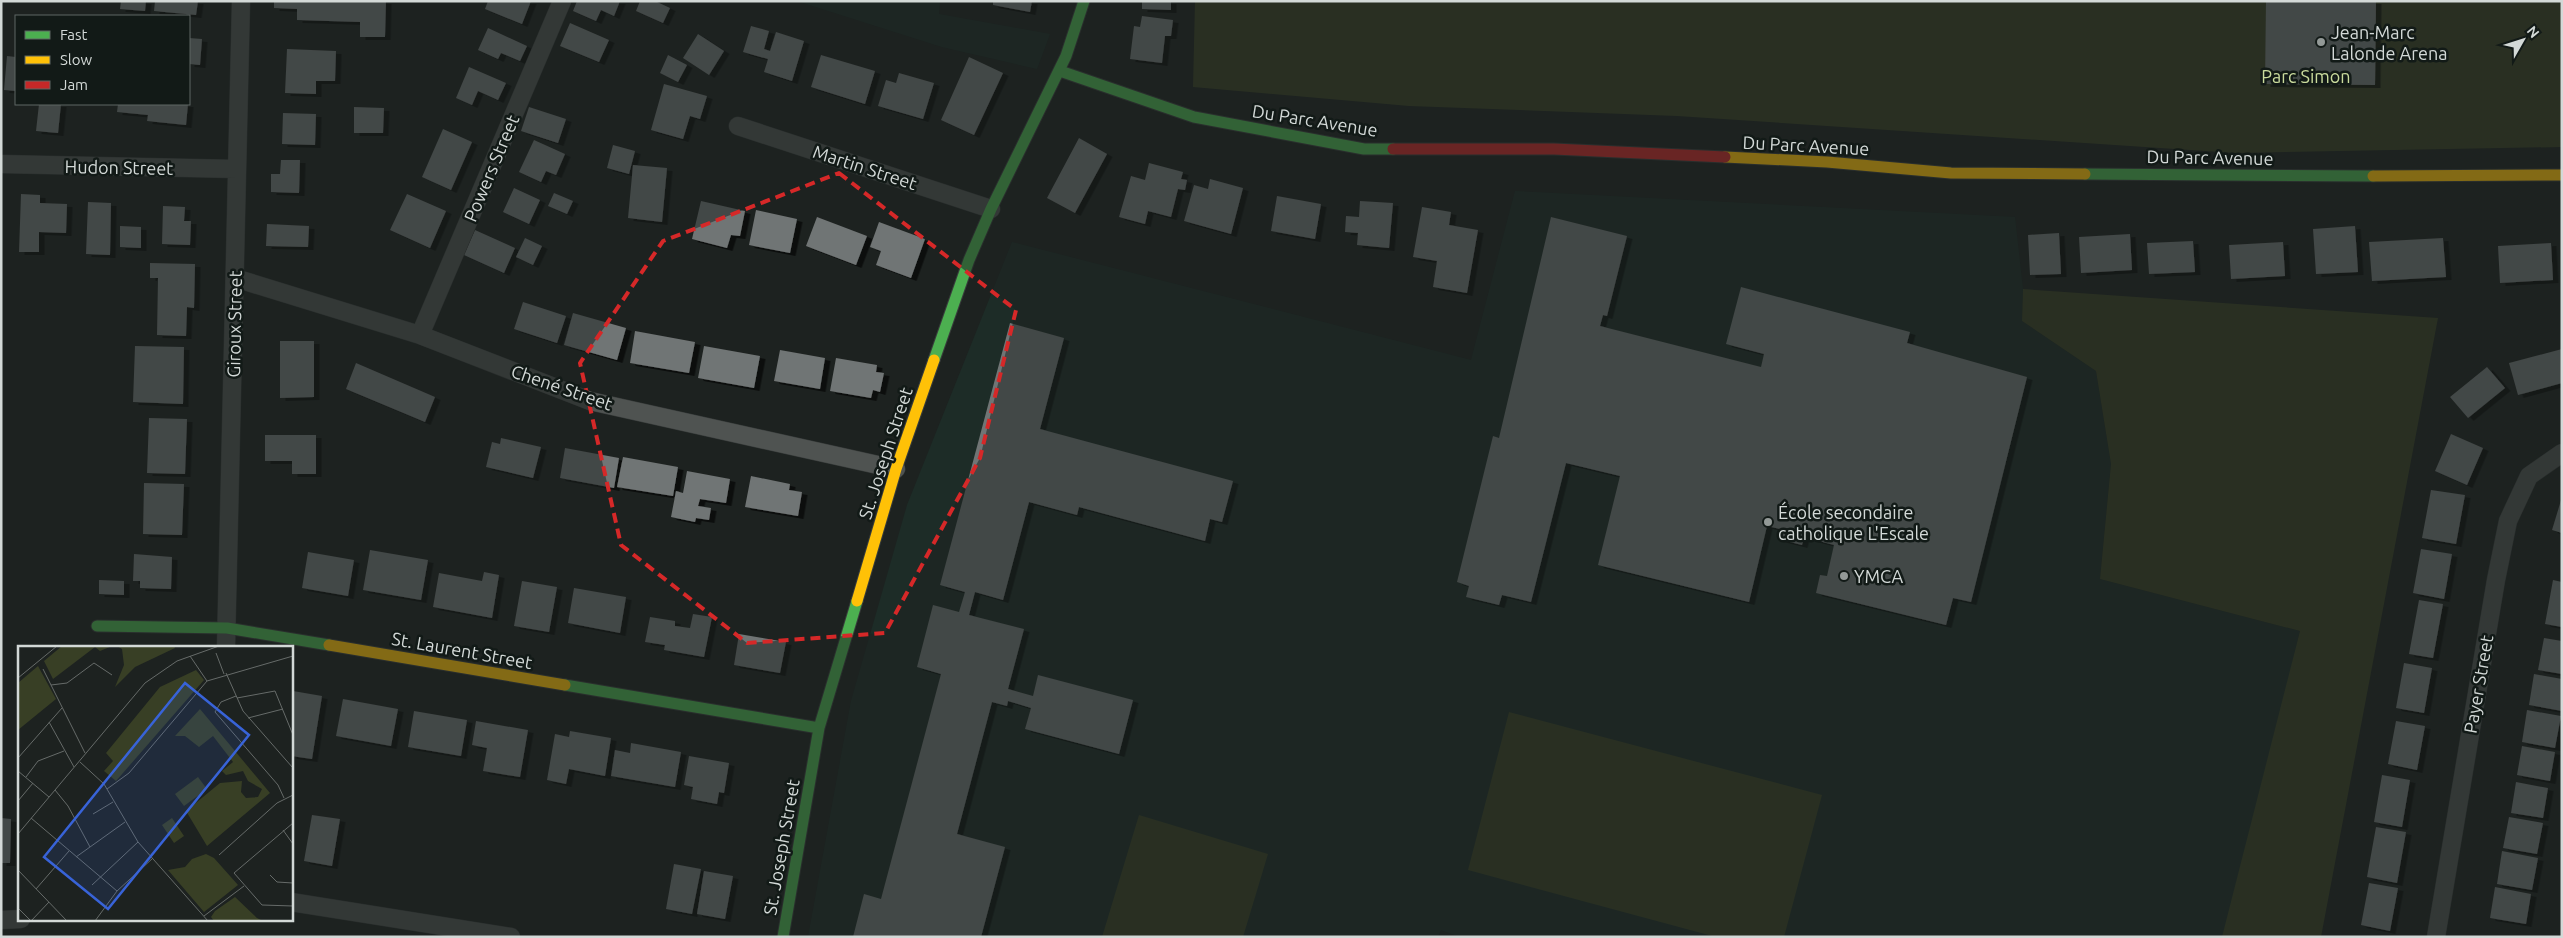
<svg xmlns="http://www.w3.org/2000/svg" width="2563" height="938" font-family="Ubuntu,sans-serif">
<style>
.built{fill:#1d2c27}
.green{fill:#383f25}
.building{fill:#707474;filter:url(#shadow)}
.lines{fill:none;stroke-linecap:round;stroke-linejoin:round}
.street-casing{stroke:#383c3b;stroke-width:19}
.fast-casing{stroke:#383c3b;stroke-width:13}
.slow-casing{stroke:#383c3b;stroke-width:13}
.jam-casing{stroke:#383c3b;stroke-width:13}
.street{stroke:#4f5351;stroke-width:18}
.fast{stroke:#4caf50;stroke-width:11}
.slow{stroke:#ffc107;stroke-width:11}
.jam{stroke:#c62828;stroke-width:11}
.marked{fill:none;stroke:#d62828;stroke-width:4;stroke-dasharray:10 6;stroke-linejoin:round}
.poi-dot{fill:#939997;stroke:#121a17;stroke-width:2}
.labels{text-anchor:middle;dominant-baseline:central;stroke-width:5;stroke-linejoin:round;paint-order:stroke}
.poi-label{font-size:18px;fill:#d3d9d7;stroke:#121a17;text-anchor:start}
.park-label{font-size:18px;fill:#cadb9d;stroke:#121a17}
.street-label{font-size:18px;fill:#d3d9d7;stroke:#121a17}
.inset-road{fill:none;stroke:#666b69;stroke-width:1}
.view{fill:#3863d8;fill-opacity:0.15;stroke:#3863d8;stroke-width:2.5}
.inset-edge{fill:none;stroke:#d3d9d7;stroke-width:2.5}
</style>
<defs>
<filter id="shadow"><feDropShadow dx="5.5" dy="3" stdDeviation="0" flood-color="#0009"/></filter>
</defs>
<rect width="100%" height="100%" fill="#1d2220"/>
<!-- built -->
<path class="built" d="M 797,1 L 940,1 L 939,14 L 1050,34 L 1037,69 L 942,47 Z
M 1515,191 L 2015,217 L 2023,289 L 2022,321 L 2096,371 L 2111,464 L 2100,579 L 2300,631 L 2226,937 L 1460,937 L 1441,930 L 1438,937 L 808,937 L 851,701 L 907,505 L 1012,242 L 1471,360 Z"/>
<!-- green -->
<path class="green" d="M 1195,1 L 2562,1 L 2562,147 L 2235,153 L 1677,116 L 1409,106 L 1193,87 Z
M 2023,289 L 2438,318 L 2321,937 L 2222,937 L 2300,631 L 2100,579 L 2111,464 L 2096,371 L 2022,321 Z
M 1509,712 L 1822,795 L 1784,937 L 1716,937 L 1468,870 Z
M 1139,815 L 1268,854 L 1243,937 L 1102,937 Z"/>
<!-- building -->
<path class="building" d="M 121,1 L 146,1 L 145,11 L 120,9 Z
M 155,1 L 198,1 L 196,15 L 154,11 Z
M 274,1 L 386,1 L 385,37 L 360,37 L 360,22 L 297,20 L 297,9 L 274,8 Z
M 488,1 L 531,1 L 522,24 L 485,9 Z
M 577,1 L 620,1 L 614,16 L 601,10 L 596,21 L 573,11 Z
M 640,1 L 655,1 L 670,8 L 663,23 L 636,11 Z
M 993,1 L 1032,1 L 1030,12 L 993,5 Z
M 1142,1 L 1171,1 L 1171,10 L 1142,9 Z
M 2266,1 L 2376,1 L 2375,85 L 2265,84 Z
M 1142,16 L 1173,20 L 1171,36 L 1165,36 L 1162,63 L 1130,59 L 1134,26 L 1140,27 Z
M 570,23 L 609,40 L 599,62 L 560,46 Z
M 751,26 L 769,31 L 764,49 L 770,51 L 776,32 L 804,41 L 792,81 L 764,72 L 768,59 L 743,52 Z
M 488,28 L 527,46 L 520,61 L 501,53 L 498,59 L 478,50 Z
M 698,34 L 724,51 L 709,75 L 683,58 Z
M 189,38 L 202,39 L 200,65 L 189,64 Z
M 287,49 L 336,51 L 335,81 L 316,81 L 316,94 L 285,93 Z
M 668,55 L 687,65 L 678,82 L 660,73 Z
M 821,55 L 875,71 L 865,104 L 811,87 Z
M 7,56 L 16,57 L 16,91 L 4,90 Z
M 969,57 L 1003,73 L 974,135 L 941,120 Z
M 469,67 L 506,83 L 498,100 L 478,91 L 472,105 L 456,98 Z
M 899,73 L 934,83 L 923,119 L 878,106 L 886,80 L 896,83 Z
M 664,84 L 707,96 L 700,119 L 690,116 L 683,139 L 651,130 Z
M 39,104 L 61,104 L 58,133 L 36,131 Z
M 118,104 L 188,104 L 186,125 L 147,121 L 148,115 L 117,112 Z
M 354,107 L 384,108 L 383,133 L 354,133 Z
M 529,107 L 566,119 L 558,143 L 521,131 Z
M 283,113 L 316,114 L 315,145 L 282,144 Z
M 443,129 L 472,142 L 451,190 L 422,177 Z
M 1079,138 L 1107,154 L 1075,213 L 1047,198 Z
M 534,140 L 565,154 L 556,175 L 546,171 L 541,182 L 519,172 Z
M 613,145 L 635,151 L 629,174 L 607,168 Z
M 281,160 L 300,160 L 299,193 L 271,192 L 271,174 L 280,174 Z
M 1149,163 L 1183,172 L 1181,179 L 1187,180 L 1185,190 L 1178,189 L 1171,217 L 1148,211 L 1145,224 L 1119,217 L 1131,176 L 1145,180 Z
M 633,165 L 667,168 L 662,222 L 628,218 Z
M 1210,179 L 1243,188 L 1231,234 L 1184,221 L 1194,185 L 1208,189 Z
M 514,188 L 540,200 L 529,224 L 503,212 Z
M 554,193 L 573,201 L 567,214 L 548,206 Z
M 21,194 L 40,195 L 40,203 L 67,204 L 66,233 L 39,232 L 39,252 L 19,252 Z
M 407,194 L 446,211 L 430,248 L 390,230 Z
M 1277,196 L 1321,204 L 1315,239 L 1271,231 Z
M 701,201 L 745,211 L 740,236 L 731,235 L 727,248 L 692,239 Z
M 1360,201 L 1393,203 L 1389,248 L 1357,245 L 1358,233 L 1345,232 L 1346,216 L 1359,217 Z
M 88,202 L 111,203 L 110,255 L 86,254 Z
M 163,206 L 185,207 L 184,221 L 191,221 L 190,245 L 162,244 Z
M 1422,207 L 1451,212 L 1449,225 L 1478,230 L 1467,293 L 1433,287 L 1437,261 L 1413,257 Z
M 756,210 L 797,219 L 790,253 L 749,245 Z
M 817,217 L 867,236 L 856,265 L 806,246 Z
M 1551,217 L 1627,236 L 1607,316 L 1603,315 L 1600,326 L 1761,367 L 1764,354 L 1726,344 L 1741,287 L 1910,332 L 1907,343 L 2027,377 L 1971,602 L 1953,598 L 1946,625 L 1816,593 L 1820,575 L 1827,576 L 1834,545 L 1804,537 L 1802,545 L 1778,539 L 1780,529 L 1767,526 L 1749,602 L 1598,565 L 1620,476 L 1566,463 L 1531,602 L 1502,595 L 1499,605 L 1466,597 L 1469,586 L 1457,582 L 1493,436 L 1499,438 Z
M 879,222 L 925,239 L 911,278 L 876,265 L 881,251 L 870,247 Z
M 267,224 L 309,226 L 308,247 L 266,246 Z
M 120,226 L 141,227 L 141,248 L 120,247 Z
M 2355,226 L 2358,272 L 2316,274 L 2313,229 Z
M 475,230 L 515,248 L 504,273 L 464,255 Z
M 2059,233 L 2061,274 L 2030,275 L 2028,235 Z
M 2130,234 L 2132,270 L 2081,273 L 2079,237 Z
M 525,238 L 542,246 L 533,265 L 516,257 Z
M 2443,238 L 2446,277 L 2372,281 L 2369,242 Z
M 2193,241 L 2195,272 L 2149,274 L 2147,243 Z
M 2283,242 L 2285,276 L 2231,279 L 2229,245 Z
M 2551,243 L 2553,280 L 2500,283 L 2498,246 Z
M 150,263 L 195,264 L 194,308 L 187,307 L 186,336 L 157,335 L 158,278 L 150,278 Z
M 523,302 L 566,316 L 557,343 L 514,329 Z
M 573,313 L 626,328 L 617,360 L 564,345 Z
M 1010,323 L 1064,338 L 1040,429 L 1233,481 L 1222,522 L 1210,519 L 1205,541 L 1079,507 L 1077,515 L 1029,502 L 1003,600 L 975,592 L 969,615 L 1024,629 L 1008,689 L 1033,696 L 1038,675 L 1133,700 L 1119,754 L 1025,729 L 1031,708 L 1008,701 L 1007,706 L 992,702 L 957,834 L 1005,847 L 981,937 L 853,937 L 864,894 L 881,899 L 941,674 L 917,667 L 933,605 L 959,612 L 965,592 L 940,585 Z
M 635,331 L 695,342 L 689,373 L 630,363 Z
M 280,341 L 314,341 L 314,397 L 280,398 Z
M 135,346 L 184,347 L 183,404 L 133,402 Z
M 704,346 L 760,356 L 754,388 L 698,378 Z
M 2562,349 L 2562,383 L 2518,395 L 2509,363 Z
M 780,350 L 825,358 L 820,389 L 774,381 Z
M 836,358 L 877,365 L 876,372 L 884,373 L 880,392 L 873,390 L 871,398 L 830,391 Z
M 356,363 L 435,397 L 425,422 L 346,389 Z
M 2487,367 L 2505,388 L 2468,418 L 2450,397 Z
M 149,418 L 187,419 L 185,474 L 147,473 Z
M 2451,434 L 2483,448 L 2467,485 L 2435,471 Z
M 265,435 L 316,435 L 316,474 L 292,474 L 292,461 L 265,461 Z
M 501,438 L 541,447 L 533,478 L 486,467 L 492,442 L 500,444 Z
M 565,448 L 619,458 L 614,488 L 560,478 Z
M 623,457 L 678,467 L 673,496 L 617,487 Z
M 687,471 L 730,479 L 726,503 L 700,499 L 698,506 L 711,508 L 709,520 L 696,518 L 695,522 L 671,517 L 676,491 L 683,493 Z
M 751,476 L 790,484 L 789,490 L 802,492 L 798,516 L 745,507 Z
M 144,483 L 184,484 L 182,535 L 143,534 Z
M 2431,490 L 2465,495 L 2456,544 L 2422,538 Z
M 2562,497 L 2562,533 L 2552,530 Z
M 2421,549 L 2452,554 L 2444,599 L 2413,593 Z
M 370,550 L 428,560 L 421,600 L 363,590 Z
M 308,552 L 354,560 L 348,596 L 302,588 Z
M 134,554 L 172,557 L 171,589 L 140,588 L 140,581 L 133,581 Z
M 484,572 L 499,575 L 492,618 L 433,607 L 439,573 L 482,581 Z
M 99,580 L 124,581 L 124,595 L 99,594 Z
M 2553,580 L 2562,582 L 2562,627 L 2545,624 Z
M 522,581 L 557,587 L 549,632 L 514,626 Z
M 574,588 L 626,597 L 620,633 L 568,623 Z
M 2419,600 L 2443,604 L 2433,658 L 2409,654 Z
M 693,614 L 712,617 L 704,657 L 664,650 L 665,645 L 645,642 L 650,617 L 675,621 L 675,626 L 690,628 Z
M 739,634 L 786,642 L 780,673 L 734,665 Z
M 2544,638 L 2562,641 L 2562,674 L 2538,670 Z
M 2404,663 L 2432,668 L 2424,713 L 2396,708 Z
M 2534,674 L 2562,679 L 2562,711 L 2529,705 Z
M 293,691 L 322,696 L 312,759 L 291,756 Z
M 343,699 L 398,709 L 391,746 L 336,736 Z
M 2527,710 L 2561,716 L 2555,748 L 2522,742 Z
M 414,711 L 467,720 L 461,756 L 408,747 Z
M 476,721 L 528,730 L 520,777 L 483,771 L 487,748 L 472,745 Z
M 2396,721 L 2425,726 L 2417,770 L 2388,764 Z
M 570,731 L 611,738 L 605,776 L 569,769 L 566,784 L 547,780 L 555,734 L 569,737 Z
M 631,743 L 681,752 L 675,787 L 611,776 L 615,750 L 630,753 Z
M 2522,746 L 2555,752 L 2550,781 L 2517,775 Z
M 689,756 L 729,763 L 724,793 L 719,792 L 717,804 L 691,799 L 693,787 L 684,785 Z
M 2382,775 L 2410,780 L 2402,827 L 2374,822 Z
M 2516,782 L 2548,788 L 2543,818 L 2511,813 Z
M 312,815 L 340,819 L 332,866 L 304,861 Z
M 2509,817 L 2543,823 L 2537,854 L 2503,848 Z
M 1,818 L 11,819 L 10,863 L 1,863 Z
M 2376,827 L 2406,832 L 2397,883 L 2367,877 Z
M 2502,851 L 2538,858 L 2532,890 L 2497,884 Z
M 674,864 L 701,869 L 692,914 L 666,909 Z
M 704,871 L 733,876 L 725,919 L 697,914 Z
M 2369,883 L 2398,888 L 2390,931 L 2361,925 Z
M 2495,887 L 2531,894 L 2526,924 L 2490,918 Z"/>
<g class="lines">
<defs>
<path id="street" d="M 738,126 L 991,209
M 1,164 L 237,169
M 235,278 L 420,335 L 590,401 L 896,469
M 420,335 L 562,1
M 226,647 L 241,1
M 291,902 L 511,937
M 1,920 L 21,919
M 2436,937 L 2496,580 L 2508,521 L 2529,476 L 2562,453"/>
<path id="fast" d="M 1060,71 L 1194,117 L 1364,149 L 1393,149
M 2085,174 L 2373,176
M 934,360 L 969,260 L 991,209 L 1066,56 L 1084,1
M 97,626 L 227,628 L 329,645
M 565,685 L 819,728
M 783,937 L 819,728 L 857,601"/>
<path id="slow" d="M 1725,157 L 1827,162 L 1951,173 L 2085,174
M 2373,176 L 2562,175
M 857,601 L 896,469 L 934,360
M 329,645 L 565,685"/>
<path id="jam" d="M 1393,149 L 1554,149 L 1725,157"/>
</defs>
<!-- street casing -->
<use href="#street" class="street-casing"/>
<!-- fast casing -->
<use href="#fast" class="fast-casing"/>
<!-- slow casing -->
<use href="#slow" class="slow-casing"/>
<!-- jam casing -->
<use href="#jam" class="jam-casing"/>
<!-- street -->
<use href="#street" class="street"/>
<!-- fast -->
<use href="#fast" class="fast"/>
<!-- slow -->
<use href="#slow" class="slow"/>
<!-- jam -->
<use href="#jam" class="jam"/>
</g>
<!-- marked area -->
<path d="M0 0H2563V938H0ZM 839,173 L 1016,310 L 980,458 L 885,633 L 747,643 L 621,545 L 580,363 L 663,241 Z" fill="#1d2220" fill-opacity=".55" fill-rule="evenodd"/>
<path class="marked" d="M 839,173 L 1016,310 L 980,458 L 885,633 L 747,643 L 621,545 L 580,363 L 663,241 Z"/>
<!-- markers -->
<g class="poi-dot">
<circle cx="2321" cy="42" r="5"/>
<circle cx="1768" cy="522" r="5"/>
<circle cx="1844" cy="576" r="5"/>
</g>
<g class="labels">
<!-- poi labels -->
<g class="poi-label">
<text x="2331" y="32">Jean-Marc<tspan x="2331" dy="21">Lalonde Arena</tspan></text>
<text x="1778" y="512">École secondaire<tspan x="1778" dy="21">catholique L'Escale</tspan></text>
<text x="1854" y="576">YMCA</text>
</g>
<!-- park labels -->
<g class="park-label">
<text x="2306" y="76">Parc Simon</text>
</g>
<!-- street labels -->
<g class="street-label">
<text transform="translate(1315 120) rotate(9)">Du Parc Avenue</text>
<text transform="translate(1806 145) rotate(3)">Du Parc Avenue</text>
<text transform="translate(2210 157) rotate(1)">Du Parc Avenue</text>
<text transform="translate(119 167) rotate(1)">Hudon Street</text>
<text transform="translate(865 167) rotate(18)">Martin Street</text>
<text transform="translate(491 168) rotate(-67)">Powers Street</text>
<text transform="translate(234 324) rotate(-89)">Giroux Street</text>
<text transform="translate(562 387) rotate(19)">Chené Street</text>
<text transform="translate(885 453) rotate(-72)">St. Joseph Street</text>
<text transform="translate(462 650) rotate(10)">St. Laurent Street</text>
<text transform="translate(2478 684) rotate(-80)">Payer Street</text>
<text transform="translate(781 847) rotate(-80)">St. Joseph Street</text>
</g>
</g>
<!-- overview -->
<g transform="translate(18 646)">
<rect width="275" height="275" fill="#1d2220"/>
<path d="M 44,0 L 94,0 L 82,5 L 77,1 L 35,33 L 26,15 ZM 99,0 L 156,0 L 157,2 L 117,21 L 97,41 L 106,19 L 104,3 ZM 20,20 L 38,53 L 0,84 L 0,37 ZM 178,24 L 186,34 L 98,135 L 86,125 L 95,115 L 88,107 L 142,41 ZM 182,63 L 252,147 L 189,200 L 168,165 L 202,137 L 224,135 L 223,146 L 228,152 L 240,151 L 244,143 L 230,135 L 225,125 L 208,129 L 204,125 L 215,116 L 195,90 L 181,101 L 167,90 L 157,90 ZM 180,131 L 189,143 L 166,160 L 157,148 ZM 154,172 L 166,190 L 156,197 L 144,179 ZM 188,208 L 196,212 L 220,239 L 186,266 L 150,224 L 167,221 L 174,213 ZM 217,251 L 239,272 L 245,275 L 196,275 L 193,271 L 197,265 Z" fill="#383f25"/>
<path class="inset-road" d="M 198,7 L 206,28M 172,10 L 189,35M 25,23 L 67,107M 208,27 L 225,65 L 275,122M 0,32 L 39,0M 33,39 L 49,37 L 76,17 L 94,29M 218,50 L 203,56 L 197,66 L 260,139 L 266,152M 219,52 L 257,45 L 275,89M 230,72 L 265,63M 31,76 L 56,121M 0,112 L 44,62M 62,116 L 86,138 L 120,196 L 190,275M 0,125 L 31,151M 8,131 L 20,115 L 46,105M 89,143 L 111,127 L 189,35 L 275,10M 37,144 L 50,160 L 72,201M 0,155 L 15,137M 75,168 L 95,156M 13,172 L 99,245M 275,177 L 216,227 L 244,259 L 275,260M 265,184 L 275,198M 0,188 L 127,37 L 159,15 L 201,0M 201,209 L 259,157 L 275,149M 58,211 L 107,176M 0,224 L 49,275M 252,229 L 259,236 L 275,237M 74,239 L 120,196M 18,243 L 51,205M 0,262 L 13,275M 186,270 L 226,240M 13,275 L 31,256M 77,275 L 99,245 L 135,212"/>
<path class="view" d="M 167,37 L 231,89 L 90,263 L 26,211 Z"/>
<rect width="275" height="275" class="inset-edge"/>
</g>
<!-- border -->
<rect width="2563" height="938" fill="none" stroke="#d3d9d7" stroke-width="5"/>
<!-- legend -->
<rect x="15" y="15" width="175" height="90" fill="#121a17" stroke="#5f6664"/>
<rect x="25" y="31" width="25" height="8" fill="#4caf50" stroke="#5f6664"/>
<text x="60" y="40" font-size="15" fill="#d3d9d7">Fast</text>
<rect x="25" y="56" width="25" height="8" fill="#ffc107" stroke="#5f6664"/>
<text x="60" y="65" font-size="15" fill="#d3d9d7">Slow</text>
<rect x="25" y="81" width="25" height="8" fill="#c62828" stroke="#5f6664"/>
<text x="60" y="90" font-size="15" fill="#d3d9d7">Jam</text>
<!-- north arrow -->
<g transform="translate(2523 40) rotate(51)" stroke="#121a17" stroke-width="4" paint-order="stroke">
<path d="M0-4L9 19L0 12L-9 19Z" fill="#d3d9d7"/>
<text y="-8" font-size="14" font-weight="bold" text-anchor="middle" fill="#d3d9d7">N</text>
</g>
</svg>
